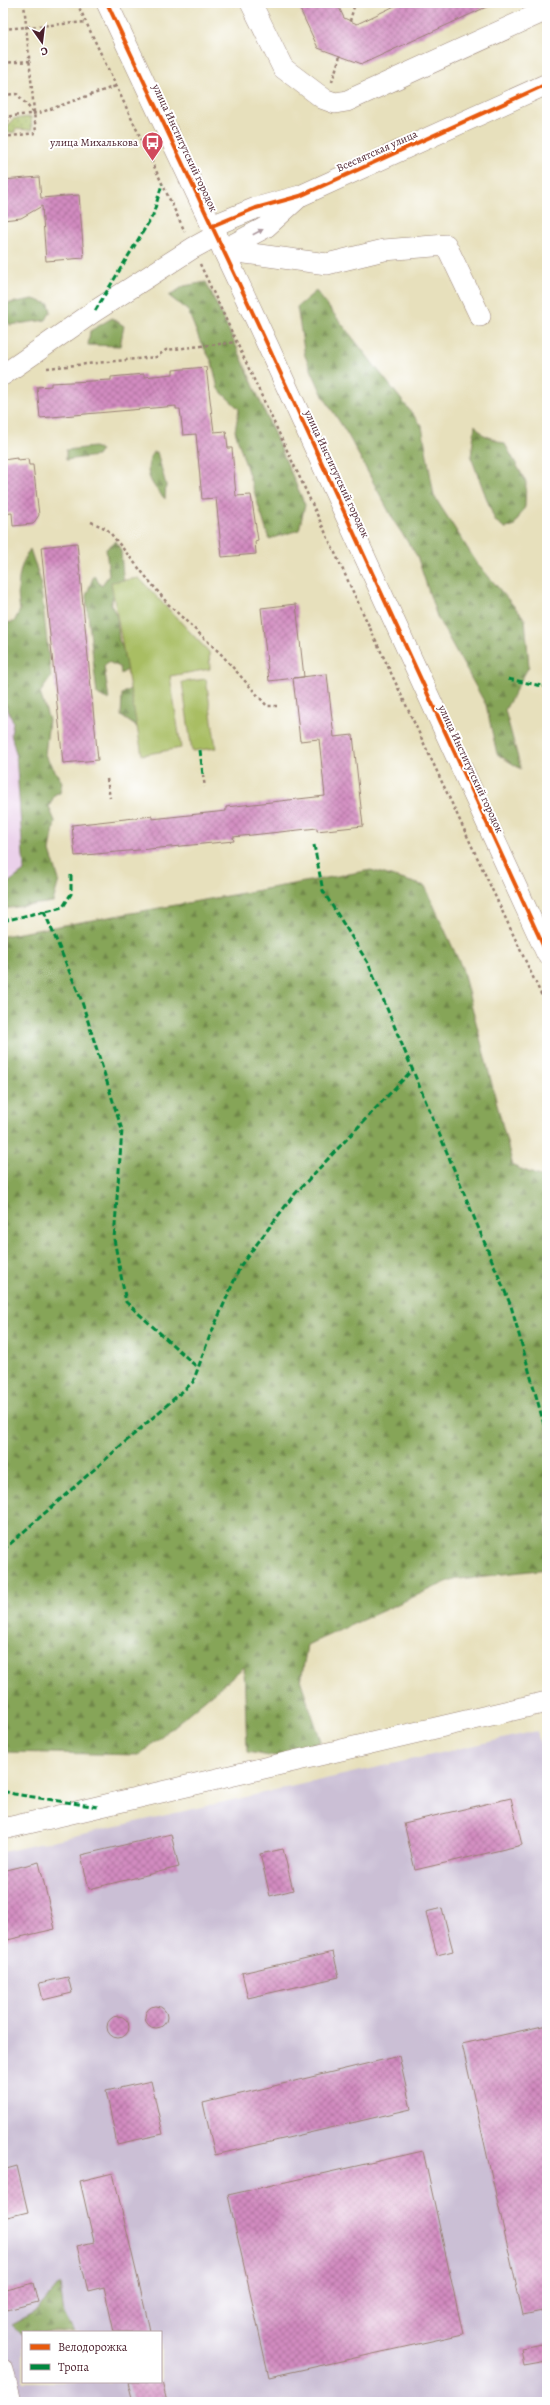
<svg xmlns="http://www.w3.org/2000/svg" width="550" height="2405" font-family="Alegreya,serif">
<style>
.built{fill:#ebd1eb}
.industrial{fill:#cbbfd5;fill-rule:evenodd}
.grass{fill:url(#grass-dots);stroke:#7a6e47}
.forest{fill:url(#forest-firs);stroke:#686242}
.park{fill:#a9be63;stroke:#7a6e47}
.building{fill:url(#building-cross-hatch)}
.lines{fill:none;stroke-linecap:round;stroke-linejoin:round}
.minor-casing{stroke:#988074;stroke-width:22}
.path{stroke:#988074;stroke-width:2.5;stroke-dasharray:3 3;stroke-linecap:butt}
.minor{stroke:#fff;stroke-width:21}
.quiet{stroke:#00873e;stroke-width:3;stroke-dasharray:6 3;stroke-linecap:butt}
.cycleway-casing{stroke:#fff;stroke-width:6}
.cycleway{stroke:#e8590c;stroke-width:4}
.oneway{fill:#ae9aa0}
.labels{text-anchor:middle;dominant-baseline:central;stroke-width:4;stroke-linejoin:round;paint-order:stroke}
.poi-label{font-size:11px;fill:#4a1f2b;stroke:#fff;text-anchor:end}
.street-label{font-size:11px;fill:#4a1f2b;stroke:#fff}
</style>
<defs>
<pattern id="grass-dots" width="8" height="8" patternUnits="userSpaceOnUse"><rect width="8" height="8" fill="#a9be63"/><path d="M2 2h.1M6 6h.1" fill="none" stroke="#8c9a52" stroke-width="1.8" stroke-linecap="round"/></pattern>
<pattern id="forest-firs" width="22" height="20" patternUnits="userSpaceOnUse"><rect width="22" height="20" fill="#86a559"/><path d="M5 1l3.5 6h-7zM16 11l3.5 6h-7z" fill="#70864a"/></pattern>
<pattern id="building-cross-hatch" width="8" height="8" patternUnits="userSpaceOnUse"><rect width="8" height="8" fill="#d28bc0"/><path d="M0 0l8 8M0 8l8-8" fill="none" stroke="#ac719c"/></pattern>
</defs>
<rect width="100%" height="100%" fill="#fff"/>
<filter id="ink" filterUnits="userSpaceOnUse"><feTurbulence type="fractalNoise" baseFrequency=".025" numOctaves="2"/><feDisplacementMap in="SourceGraphic" scale="8" xChannelSelector="R" yChannelSelector="G"/><feConvolveMatrix kernelMatrix="1 2 1 2 8 2 1 2 1" color-interpolation-filters="sRGB"/></filter>
<filter id="wash" filterUnits="userSpaceOnUse"><feTurbulence type="fractalNoise" baseFrequency=".012" numOctaves="4" result="noise"/><feDisplacementMap in="SourceGraphic" scale="16" xChannelSelector="R" yChannelSelector="G"/><feGaussianBlur stdDeviation="0.9" result="paint"/><feColorMatrix in="noise" values="0 0 0 0 0 0 0 0 0 0 0 0 0 0 0 0 0 1.4 0 .05"/><feComposite in="paint" operator="in"/></filter>
<g filter="url(#wash)">
<rect width="100%" height="100%" fill="#e7e0bc"/>
<!-- built -->
<path class="built" d="M 22,622 L 53,902 L 3,909 L 3,623 Z"/>
<!-- industrial -->
<path class="industrial" d="M 537,1731 L 547,1771 L 547,2402 L 3,2402 L 3,1852 ZM 23,2332 L 161,2332 L 161,2382 L 23,2382 Z"/>
<!-- grass -->
<path class="grass" d="M 31,117 L 32,130 L 15,129 L 15,132 L 4,133 L 13,119 Z"/>
<!-- forest -->
<path class="forest" d="M 206,282 L 239,352 L 305,505 L 299,530 L 269,539 L 235,431 L 239,409 L 218,389 L 212,362 L 200,341 L 188,311 L 169,296 L 184,286 Z
M 316,291 L 422,426 L 434,496 L 477,563 L 525,619 L 529,666 L 505,710 L 521,769 L 497,754 L 486,705 L 437,617 L 417,556 L 395,523 L 348,435 L 323,396 L 305,356 L 297,307 Z
M 33,299 L 49,304 L 51,311 L 46,320 L 10,325 L 3,315 L 5,304 Z
M 112,318 L 124,326 L 120,346 L 88,345 L 90,331 Z
M 475,425 L 482,434 L 505,444 L 526,482 L 525,507 L 513,527 L 505,528 L 495,521 L 471,457 Z
M 94,447 L 101,450 L 97,456 L 66,460 L 66,450 Z
M 153,452 L 157,452 L 166,485 L 165,499 C 151,484 142,473 153,452 Z
M 116,541 L 121,551 L 124,588 L 113,596 L 111,604 L 117,617 L 119,640 L 131,667 L 121,674 L 120,667 L 108,662 L 104,666 L 109,700 L 97,694 L 86,596 L 94,575 L 101,586 L 109,575 L 106,549 Z
M 30,549 L 40,579 L 51,677 L 40,693 L 49,720 L 45,755 L 62,782 L 60,793 L 55,794 L 49,807 L 55,821 L 50,851 L 59,880 L 53,902 L 3,909 L 3,881 L 9,882 L 24,871 L 16,754 L 11,734 L 13,722 L 3,699 L 3,623 L 14,622 L 20,610 C 16,590 18,567 30,549 Z
M 133,687 L 137,727 L 121,716 L 122,694 Z
M 371,870 L 425,886 L 462,968 L 513,1166 L 547,1179 L 547,1569 L 451,1580 L 307,1645 L 301,1682 L 321,1741 L 286,1759 L 247,1752 L 244,1667 L 139,1755 L 3,1752 L 3,936 Z
M 60,2284 L 64,2314 L 74,2332 L 23,2332 L 23,2336 L 12,2324 L 36,2311 Z"/>
<!-- park -->
<path class="park" d="M 139,578 L 209,652 L 210,669 L 170,676 L 181,748 L 142,755 L 111,582 Z
M 206,679 L 216,748 L 192,751 L 182,682 Z"/>
<g id="blocks">
<!-- building -->
<path class="building" d="M 297,3 L 337,3 L 344,18 L 357,24 L 401,3 L 495,3 L 362,64 L 318,48 Z
M 39,177 L 41,198 L 79,195 L 84,258 L 46,261 L 42,206 L 21,218 L 3,220 L 3,180 Z
M 206,367 L 214,432 L 226,431 L 228,448 L 232,448 L 236,496 L 251,495 L 258,540 L 255,541 L 256,554 L 222,557 L 216,498 L 202,499 L 196,434 L 183,435 L 180,409 L 176,409 L 176,406 L 40,418 L 37,387 L 51,386 L 51,383 L 111,380 L 111,377 L 144,374 L 144,377 L 173,374 L 173,370 Z
M 17,458 L 17,460 L 28,459 L 29,465 L 33,465 L 39,515 L 33,524 L 13,526 L 12,513 L 3,514 L 3,460 Z
M 77,543 L 98,760 L 63,763 L 41,547 Z
M 296,604 L 304,677 L 269,681 L 261,608 Z
M 327,674 L 334,737 L 353,735 L 363,826 L 317,831 L 317,828 L 233,837 L 234,841 L 75,856 L 72,825 L 152,816 L 152,819 L 226,811 L 226,807 L 325,796 L 319,739 L 300,741 L 293,678 Z
M 511,1798 L 522,1845 L 415,1870 L 404,1823 Z
M 171,1834 L 179,1867 L 89,1889 L 81,1855 Z
M 283,1849 L 293,1890 L 270,1896 L 260,1854 Z
M 39,1862 L 55,1929 L 3,1941 L 3,1871 Z
M 442,1908 L 453,1951 L 437,1955 L 426,1912 Z
M 333,1952 L 339,1977 L 248,1998 L 242,1973 Z
M 68,1977 L 72,1993 L 43,2000 L 39,1983 Z
M145 2017a11 11 0 1 1 22 0a11 11 0 1 1-22 0Z
M107 2027a11 11 0 1 1 22 0a11 11 0 1 1-22 0Z
M 547,2025 L 547,2310 L 523,2315 L 462,2044 Z
M 399,2056 L 411,2109 L 215,2155 L 203,2103 Z
M 151,2081 L 163,2134 L 117,2144 L 106,2091 Z
M 423,2151 L 463,2334 L 269,2377 L 228,2195 Z
M 17,2166 L 28,2212 L 3,2218 L 3,2170 Z
M 113,2173 L 149,2326 L 150,2332 L 114,2332 L 104,2287 L 88,2291 L 77,2246 L 94,2242 L 80,2181 Z
M 33,2283 L 38,2302 L 3,2311 L 3,2291 Z
M 547,2343 L 547,2362 L 524,2366 L 521,2348 Z
M 128,2382 L 162,2382 L 167,2402 L 133,2402 Z"/>
</g>
</g>
<g filter="url(#ink)">
<use href="#blocks" fill-opacity="0" stroke="#988074" stroke-width="1"/>
<g class="lines">
<defs>
<path id="minor" d="M 107,3 L 257,322 L 547,954
M 251,3 L 283,68 L 324,99 L 335,103 L 347,101 L 547,10
M 212,226 L 256,208 L 300,196 L 547,84
M 223,250 L 327,264 L 384,250 L 446,245 L 480,316
M 223,250 L 266,227 L 298,198
M 3,375 L 95,311 L 193,248 L 217,235
M 3,1829 L 547,1702
M 3,2370 L 11,2402"/>
</defs>
<!-- minor casing -->
<use href="#minor" class="minor-casing"/>
<!-- path -->
<path class="path" d="M 77,3 L 185,232
M 350,21 L 355,3
M 3,29 L 86,22
M 3,63 L 30,61
M 332,82 L 340,56
M 3,95 L 17,94 L 34,113
M 3,117 L 39,113 L 116,86
M 3,127 L 11,117
M 3,137 L 36,133 L 24,3
M 200,264 L 547,1007
M 47,368 L 156,357 L 166,350 L 237,342
M 91,522 L 107,529 L 168,604 L 221,654 L 267,706 L 277,706
M 203,775 L 205,787
M 107,779 L 110,798"/>
<!-- minor -->
<use href="#minor" class="minor"/>
<!-- quiet -->
<path class="quiet" d="M 95,311 L 153,215 L 162,184
M 508,679 L 547,687
M 200,750 L 203,775
M 314,845 L 323,891 L 368,963 L 511,1306 L 547,1435
M 44,911 L 81,999 L 122,1130 L 114,1239 L 126,1302 L 198,1368
M 3,921 L 63,907 L 71,894 L 71,872
M 3,1550 L 193,1382 L 209,1338 L 241,1265 L 293,1196 L 412,1070
M 3,1791 L 14,1794 L 98,1807"/>
<defs>
<path id="cycleway" d="M 107,3 L 257,322 L 547,954
M 212,226 L 256,208 L 300,196 L 547,84"/>
</defs>
<!-- cycleway casing -->
<use href="#cycleway" class="cycleway-casing"/>
<!-- cycleway -->
<use href="#cycleway" class="cycleway"/>
</g>
<!-- one-way arrows -->
<defs><path id="oneway-solid" d="M-6-.8H1V-3.2L6.5 0L1 3.2V.8H-6Z"/></defs>
<use class="oneway" href="#oneway-solid" transform="translate(258 232) rotate(-28)"/>
</g>
<!-- icons -->
<defs>
<symbol id="bus-pin" viewBox="-11 -11 22 30"><path d="M0 17L-7.5 6A9.5 9.5 0 1 1 7.5 6Z" fill="#d1495b" stroke="#fff"/><path d="M-5-6H5V4H4V6H2V4H-2V6H-4V4H-5ZM-3.5-4V0h7V-4ZM-3.5 1.2v1.5H-2V1.2ZM2 1.2v1.5H3.5V1.2Z" fill="#fff"/></symbol>
</defs>
<g fill-rule="evenodd">
<use href="#bus-pin" x="140" y="130" width="25" height="34"/>
</g>
<g class="labels">
<!-- poi labels -->
<g class="poi-label">
<text x="138" y="142">улица Михалькова</text>
</g>
<!-- street labels -->
<g class="street-label">
<text transform="translate(185 148) rotate(65)">улица Институтский городок</text>
<text transform="translate(377 151) rotate(-24)">Всесвятская улица</text>
<text transform="translate(337 474) rotate(65)">улица Институтский городок</text>
<text transform="translate(471 769) rotate(65)">улица Институтский городок</text>
</g>
</g>
<!-- margin -->
<rect width="550" height="2405" fill="none" stroke="#fff" stroke-width="16"/>
<!-- legend -->
<rect x="22" y="2331" width="140" height="52" fill="#ffffff" stroke="#b7a5aa"/>
<rect x="30" y="2344" width="20" height="6" fill="#e8590c" stroke="#b7a5aa"/>
<text x="58" y="2351" font-size="12" fill="#4a1f2b">Велодорожка</text>
<rect x="30" y="2364" width="20" height="6" fill="#00873e" stroke="#b7a5aa"/>
<text x="58" y="2371" font-size="12" fill="#4a1f2b">Тропа</text>
<!-- north arrow -->
<g transform="translate(42 42) rotate(166)" stroke="#ffffff" stroke-width="3" paint-order="stroke">
<path d="M0-3L7 15L0 10L-7 15Z" fill="#4a1f2b"/>
<text y="-6" font-size="11" font-weight="bold" text-anchor="middle" fill="#4a1f2b">С</text>
</g>
</svg>
